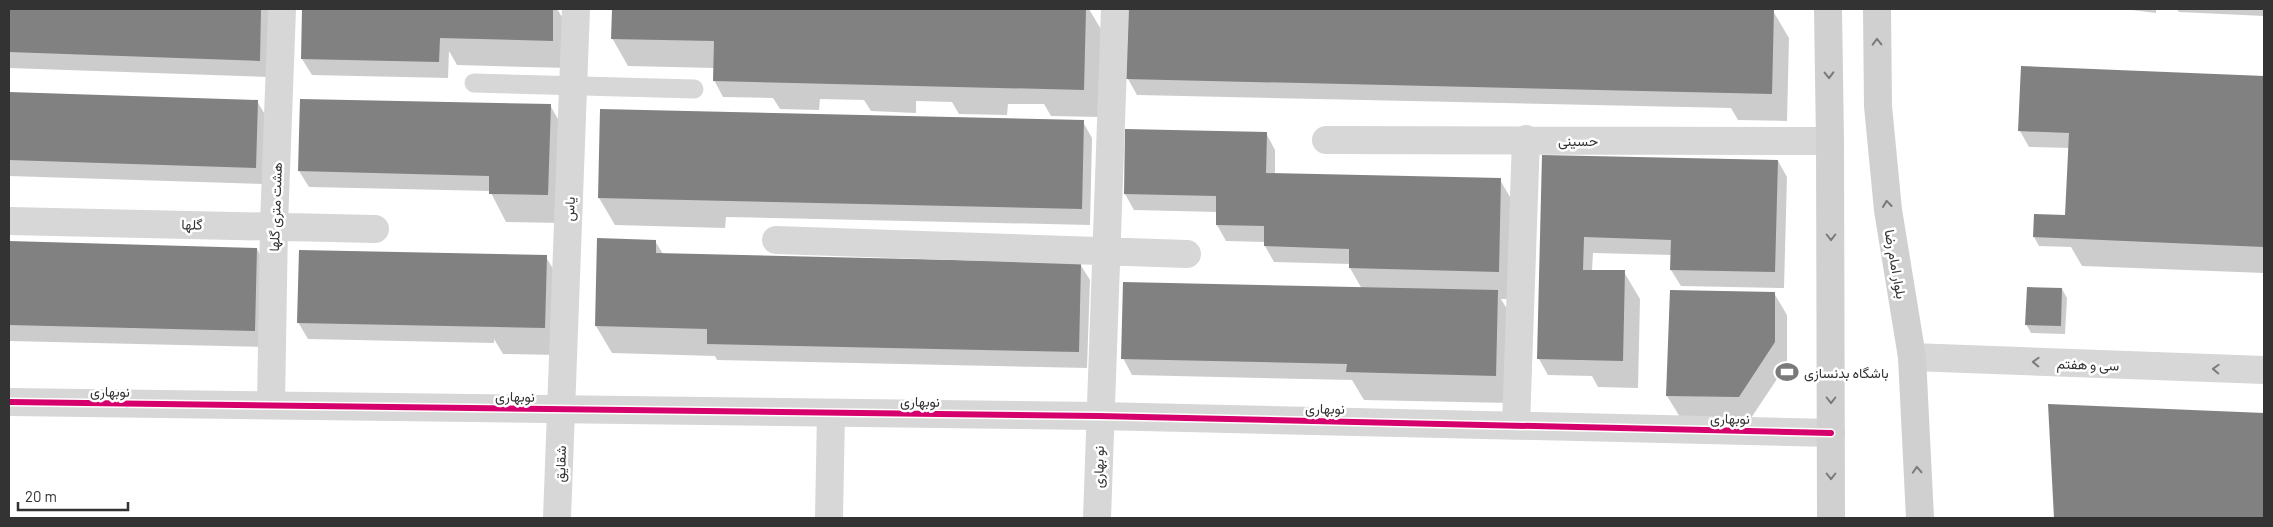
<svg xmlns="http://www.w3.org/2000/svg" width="2273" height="527" font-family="Barlow,Vazirmatn,sans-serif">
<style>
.shadow{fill:#0003}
.building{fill:#818181}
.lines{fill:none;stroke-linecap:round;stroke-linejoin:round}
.service{stroke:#d7d7d7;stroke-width:19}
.minor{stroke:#d7d7d7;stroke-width:28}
.tertiary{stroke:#d7d7d7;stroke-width:28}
.secondary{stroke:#d0d0d0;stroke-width:28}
.cycleway-casing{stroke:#fff;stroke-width:9}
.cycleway{stroke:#d6006c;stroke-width:6}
.oneway{stroke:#7a7a7a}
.oneway2{stroke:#7d7d7d}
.labels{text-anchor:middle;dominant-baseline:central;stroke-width:5;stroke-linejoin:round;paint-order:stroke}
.street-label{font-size:14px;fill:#333;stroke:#fff}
.poi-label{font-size:14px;fill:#333;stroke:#fff;text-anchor:start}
</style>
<rect width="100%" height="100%" fill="#fff"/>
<!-- shadow -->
<path class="shadow" d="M 9,9 L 271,9 L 269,77 L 9,68 Z
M 303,9 L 557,9 L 569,28 L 568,68 L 457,65 L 449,51 L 448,78 L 312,75 L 302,59 Z
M 613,9 L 1089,9 L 1102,31 L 1100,117 L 1051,116 L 1044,104 L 1008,104 L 1007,115 L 959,114 L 952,102 L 916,101 L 916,113 L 871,111 L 864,100 L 820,99 L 819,110 L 780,109 L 773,98 L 723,97 L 714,80 L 714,68 L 628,66 L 612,38 Z
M 1130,9 L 1694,9 L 1773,11 L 1789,38 L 1787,121 L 1738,120 L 1731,108 L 1137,95 L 1128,79 Z
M 2124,9 L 2156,9 L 2156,13 Z
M 2177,9 L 2264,9 L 2264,16 L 2179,12 Z
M 2022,68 L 2264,78 L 2264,273 L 2082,266 L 2071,247 L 2039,246 L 2034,237 L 2067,220 L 2070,148 L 2029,147 L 2020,131 Z
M 9,93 L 257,101 L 267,118 L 265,184 L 9,176 Z
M 550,105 L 566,133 L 563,223 L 506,222 L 490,191 L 309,187 L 299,171 Z
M 1083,122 L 1092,138 L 1090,225 L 726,217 L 725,228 L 615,225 L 599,198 Z
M 1127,131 L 1266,133 L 1275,150 L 1275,175 L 1500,180 L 1516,207 L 1514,299 L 1501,299 L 1513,319 L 1511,403 L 1364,400 L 1352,380 L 1132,375 L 1123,358 L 1362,289 L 1350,268 L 1350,264 L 1274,262 L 1265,246 L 1265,242 L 1226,241 L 1217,225 L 1217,212 L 1134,210 L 1125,194 Z
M 1544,156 L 1778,161 L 1787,177 L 1784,288 L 1681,286 L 1671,270 L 1672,255 L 1593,253 L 1592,271 L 1624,272 L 1640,299 L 1638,388 L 1598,387 L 1592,376 L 1548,375 L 1539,359 Z
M 655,241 L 663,254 L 1080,264 L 1090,280 L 1087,368 L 717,360 L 715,356 L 612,353 L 596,326 Z
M 9,242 L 257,249 L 266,265 L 264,347 L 9,341 Z
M 546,257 L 562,284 L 560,355 L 503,354 L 494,339 L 494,343 L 308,339 L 298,322 Z
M 2062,289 L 2067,298 L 2065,334 L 2031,333 L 2026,324 Z
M 1774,293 L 1787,315 L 1787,364 L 1751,418 L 1680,417 L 1667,396 Z
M 2050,405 L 2264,414 L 2264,518 L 2055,518 Z"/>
<!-- building -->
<path class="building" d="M 9,9 L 261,9 L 260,61 L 9,52 Z
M 302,9 L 553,9 L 553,41 L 440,38 L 439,62 L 301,59 Z
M 612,9 L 1086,9 L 1084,90 L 713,81 L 714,41 L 611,39 Z
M 1128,9 L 1774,9 L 1772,94 L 1126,79 Z
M 2021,66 L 2264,76 L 2264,247 L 2033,237 L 2034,214 L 2065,215 L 2069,133 L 2018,131 Z
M 9,92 L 258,100 L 256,168 L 9,160 Z
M 300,99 L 551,104 L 548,195 L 489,194 L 489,176 L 298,171 Z
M 600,109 L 1084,120 L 1082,209 L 598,198 Z
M 1125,129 L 1267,132 L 1266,173 L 1501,178 L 1499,272 L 1349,268 L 1349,249 L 1264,246 L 1264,226 L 1216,225 L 1216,196 L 1124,194 Z
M 1542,155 L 1778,160 L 1775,272 L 1670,270 L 1671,240 L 1584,237 L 1583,270 L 1625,270 L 1623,361 L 1537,359 Z
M 597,238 L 656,240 L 656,253 L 1081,263 L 1079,352 L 707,344 L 707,329 L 595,326 Z
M 9,241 L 257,248 L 255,331 L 9,325 Z
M 299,250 L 547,255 L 545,328 L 297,323 Z
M 1123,282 L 1498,290 L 1496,376 L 1346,372 L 1347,364 L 1121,359 Z
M 2027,287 L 2062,288 L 2061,326 L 2025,325 Z
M 1670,290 L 1775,292 L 1775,342 L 1739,397 L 1666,396 Z
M 2048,404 L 2264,413 L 2264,518 L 2054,518 Z"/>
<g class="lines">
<!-- service -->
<path class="service" d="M 474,83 L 694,89"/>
<!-- minor -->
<path class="minor" d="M 1326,140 L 1830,141
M 9,221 L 375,229
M 776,240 L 1187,254
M 1912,357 L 2264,370
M 271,405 L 274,225 L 282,9
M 1516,425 L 1526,139
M 557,518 L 576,9
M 829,518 L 831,413
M 1097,518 L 1115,9"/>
<!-- tertiary -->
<path class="tertiary" d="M 9,402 L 1099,416 L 1831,433"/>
<!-- secondary -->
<path class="secondary" d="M 1828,9 L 1830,141 L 1831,518
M 1877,9 L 1878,106 L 1888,210 L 1912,357 L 1920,518"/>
<defs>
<path id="cycleway" d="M 9,402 L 1099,416 L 1831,433"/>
</defs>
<!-- cycleway casing -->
<use href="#cycleway" class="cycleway-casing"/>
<!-- cycleway -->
<use href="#cycleway" class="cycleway"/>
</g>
<!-- one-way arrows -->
<defs><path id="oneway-chevron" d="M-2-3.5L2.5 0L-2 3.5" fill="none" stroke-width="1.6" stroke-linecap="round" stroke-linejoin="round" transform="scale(1.25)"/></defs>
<g class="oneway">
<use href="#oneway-chevron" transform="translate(1877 42) rotate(-91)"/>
<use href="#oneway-chevron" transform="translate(1829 75) rotate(89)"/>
<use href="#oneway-chevron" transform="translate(1887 204) rotate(-96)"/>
<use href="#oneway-chevron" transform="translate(1831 237) rotate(90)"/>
<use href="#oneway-chevron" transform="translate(1831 400) rotate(90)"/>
<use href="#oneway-chevron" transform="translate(1917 470) rotate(-93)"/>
<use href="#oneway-chevron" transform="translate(1831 476) rotate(90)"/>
</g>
<g class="oneway2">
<use href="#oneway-chevron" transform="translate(2036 362) rotate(-178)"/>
<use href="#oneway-chevron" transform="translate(2216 369) rotate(-178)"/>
</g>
<!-- icons -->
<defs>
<symbol id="stadium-bare" viewBox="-9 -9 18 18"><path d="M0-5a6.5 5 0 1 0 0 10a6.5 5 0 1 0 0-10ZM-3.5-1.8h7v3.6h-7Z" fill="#7a7a7a" stroke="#fff" stroke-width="2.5" paint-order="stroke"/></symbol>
</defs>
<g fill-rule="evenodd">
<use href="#stadium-bare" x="1771" y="356" width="32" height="32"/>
</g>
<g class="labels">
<!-- street labels -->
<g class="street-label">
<text x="1578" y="140">حسینی</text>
<text transform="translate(275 207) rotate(-88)">هشت متری گلها</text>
<text transform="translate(569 209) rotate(-88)">یاس</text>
<text transform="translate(192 224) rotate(1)">گلها</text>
<text transform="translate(1896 264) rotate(80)">بلوار امام رضا</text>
<text transform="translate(2088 364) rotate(2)">سی و هفتم</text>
<text transform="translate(110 391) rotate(1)">نوبهاری</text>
<text transform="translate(515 396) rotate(1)">نوبهاری</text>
<text transform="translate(920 401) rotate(1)">نوبهاری</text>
<text transform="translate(1325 408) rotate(1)">نوبهاری</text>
<text transform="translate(1730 418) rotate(1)">نوبهاری</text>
<text transform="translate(560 464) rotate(-88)">شقایق</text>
<text transform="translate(1098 467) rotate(-89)">نو بهاری</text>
</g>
<!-- poi labels -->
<g class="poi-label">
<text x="1804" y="372">باشگاه بدنسازی</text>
</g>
</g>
<!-- border -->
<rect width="2273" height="527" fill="none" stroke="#333333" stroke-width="20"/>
<!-- scale -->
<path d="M18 502v8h110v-8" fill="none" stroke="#333333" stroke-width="2.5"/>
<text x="25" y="502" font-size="15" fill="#333333" stroke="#ffffff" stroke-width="4" paint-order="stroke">20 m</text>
</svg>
